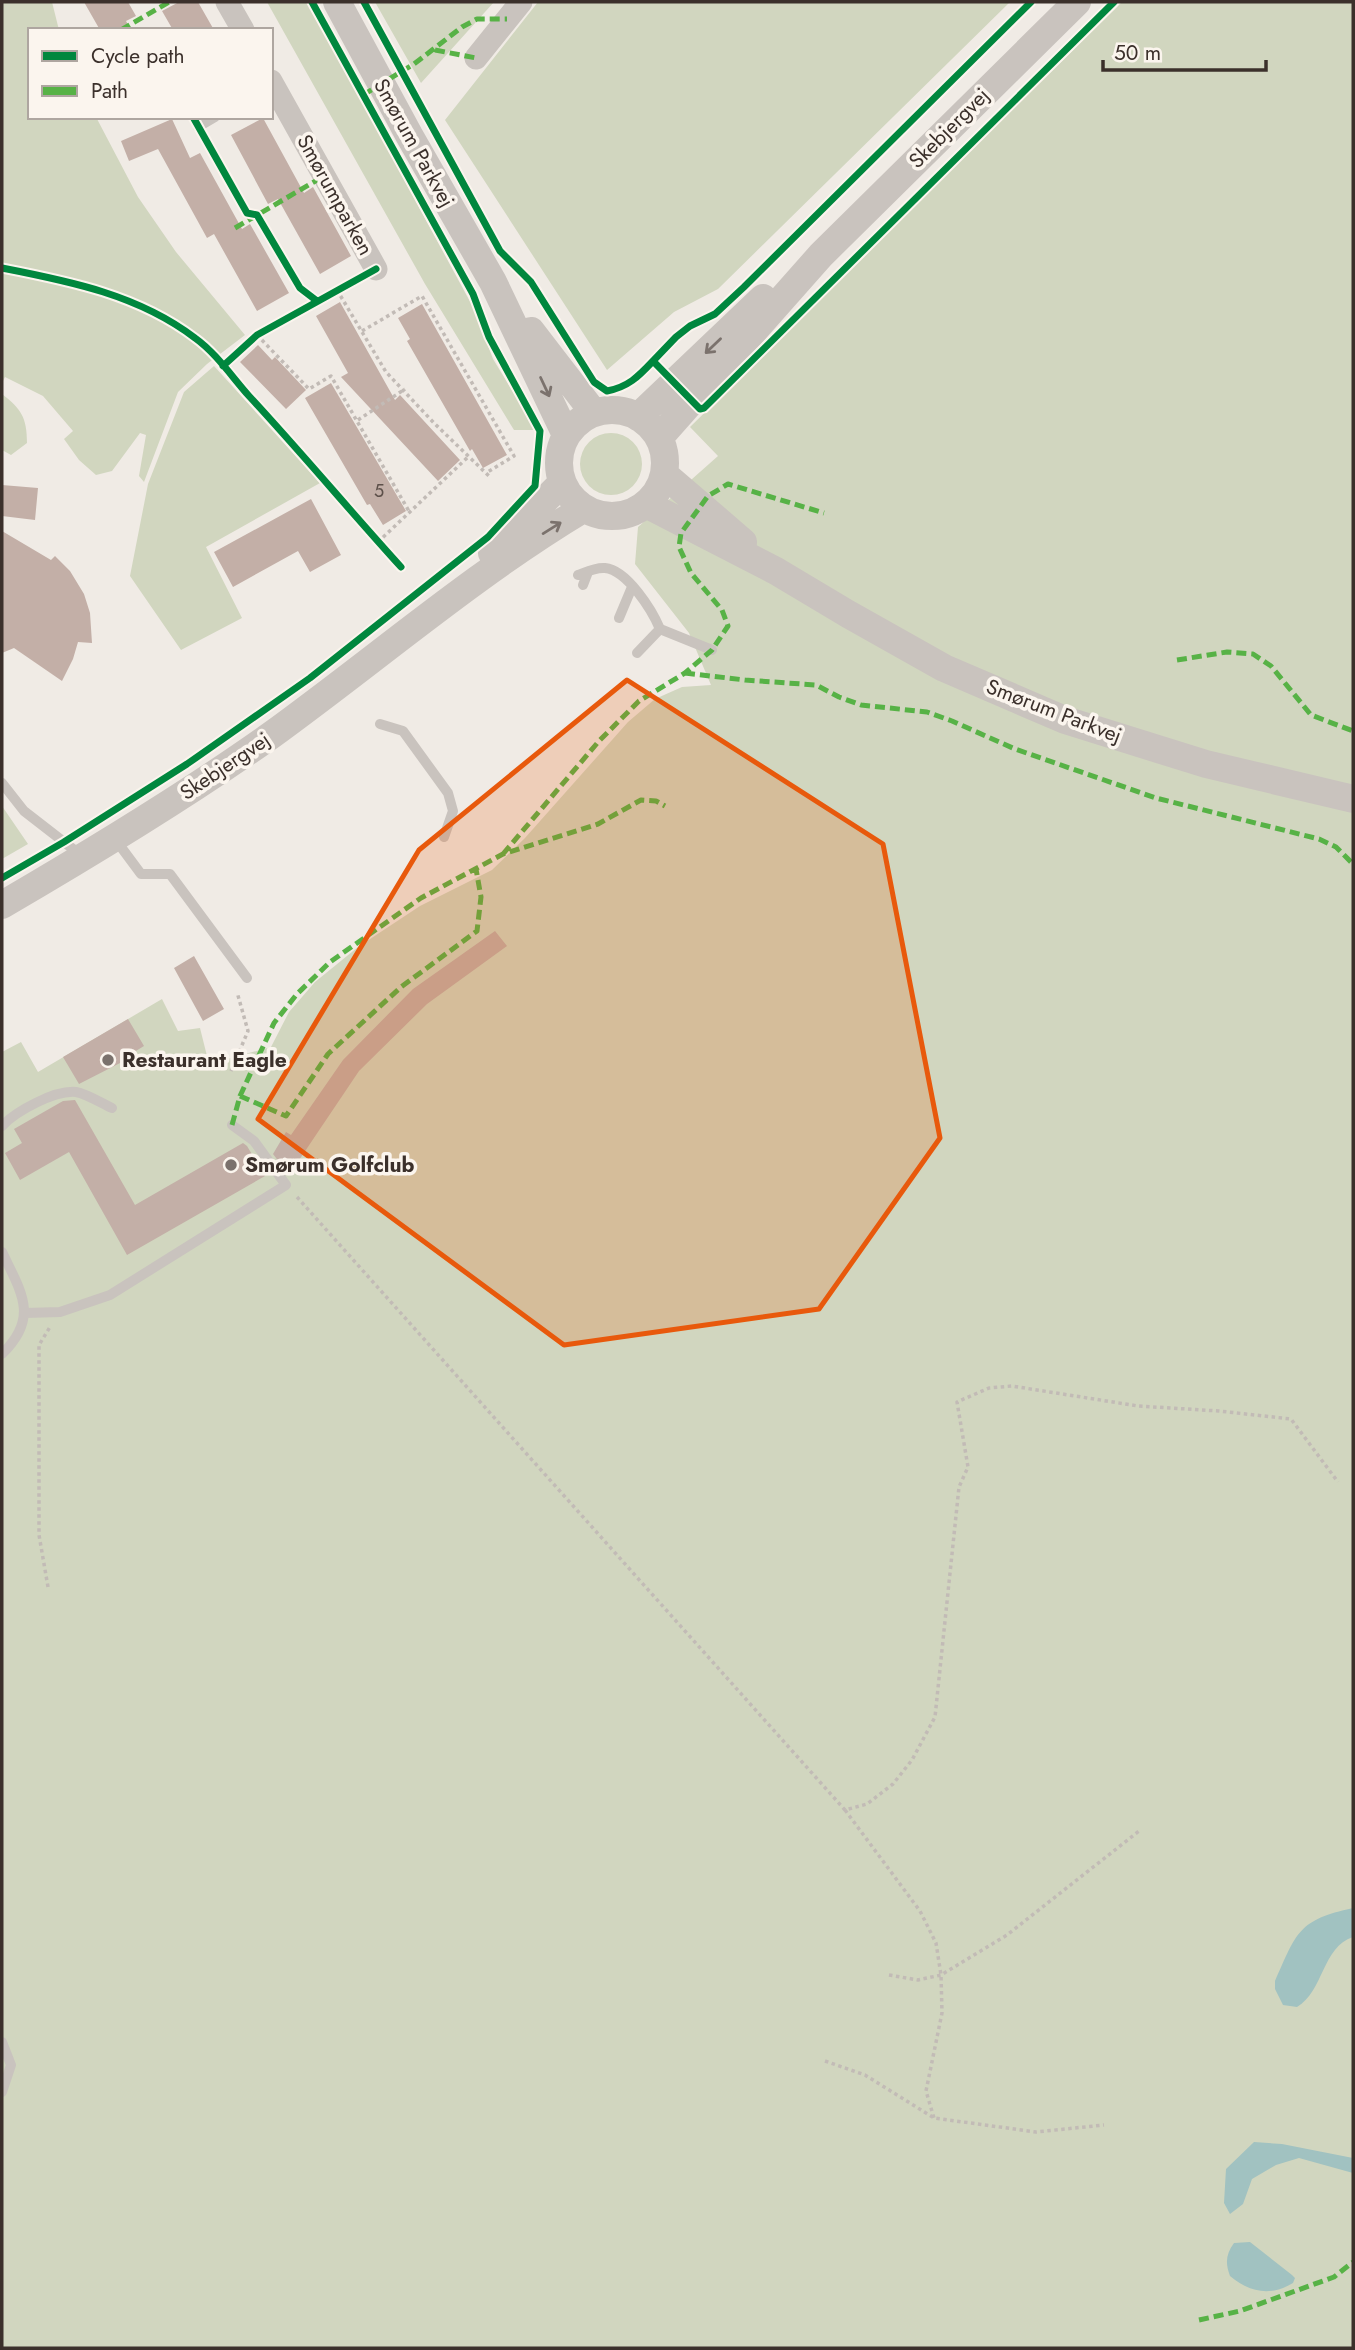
<svg xmlns="http://www.w3.org/2000/svg" width="1355" height="2350" font-family="Jost,sans-serif">
<style>
.green{fill:#d1d6bf}
.water{fill:#a1c2c1}
.building{fill:#c3afa7}
.lines{fill:none;stroke-linecap:round;stroke-linejoin:round}
.path{stroke:#c2bbb6;stroke-width:3.5;stroke-dasharray:3.5 3.5;stroke-linecap:butt}
.service{stroke:#c9c3be;stroke-width:10}
.minor{stroke:#c9c3be;stroke-width:23}
.tertiary{stroke:#c9c3be;stroke-width:28}
.quiet{stroke:#57b246;stroke-width:5;stroke-dasharray:10 5;stroke-linecap:butt}
.cycleway-casing{stroke:#fbf5ee;stroke-width:11}
.cycleway{stroke:#00873e;stroke-width:7}
.oneway{stroke:#7b726d}
.marked{fill:#e8590c;fill-opacity:0.2;stroke:#e8590c;stroke-width:5;stroke-linejoin:round}
.poi-dot{fill:#7a716c;stroke:#fbf5ee;stroke-width:2.5}
.labels{text-anchor:middle;dominant-baseline:central;stroke-width:7;stroke-linejoin:round;paint-order:stroke}
.number-label{font-size:18px;fill:#5d504a}
.street-label{font-size:21px;fill:#3b302b;stroke:#fbf5ee}
.poi-label{font-size:21px;font-weight:bold;fill:#3b302b;stroke:#fbf5ee;text-anchor:start}
</style>
<rect width="100%" height="100%" fill="#f0ebe5"/>
<!-- green -->
<path class="green" d="M 2,2 L 52,2 L 59,30 L 30,30 L 30,117 L 96,117 L 138,197 L 176,252 L 245,335 L 207,364 L 178,392 L 144,482 L 139,476 L 146,435 L 140,433 L 112,471 L 96,475 L 79,460 L 64,439 L 73,431 L 43,396 L 5,377 L 2,383 Z
M 267,2 L 308,2 L 474,309 L 493,359 L 536,430 L 514,430 L 425,284 Z
M 375,2 L 494,2 L 421,83 Z
M 538,2 L 1010,2 L 718,289 L 674,312 L 607,370 L 445,120 Z
M 1122,2 L 1353,2 L 1353,2348 L 2,2348 L 2,1052 L 21,1042 L 38,1072 L 162,999 L 178,1031 L 200,1028 L 209,1064 L 271,1047 L 289,1012 L 315,982 L 358,947 L 420,906 L 492,870 L 525,838 L 628,722 L 655,699 L 682,687 L 711,685 L 689,633 L 635,564 L 638,527 L 718,456 L 690,427 Z
M 214,366 L 320,483 L 206,547 L 242,618 L 181,650 L 130,576 L 148,484 L 184,392 Z
M 2,394 C 21,409 27,417 27,443 L 11,455 L 2,450 Z
M580 464a31 31 0 1 1 62 0a31 31 0 1 1-62 0Z
M 2,806 L 28,844 L 2,859 Z"/>
<!-- water -->
<path class="water" d="M 1353,1908 L 1353,1937 C 1322,1947 1324,1991 1297,2007 L 1283,2005 L 1275,1989 L 1275,1981 C 1297,1932 1298,1920 1353,1908 Z
M 1254,2142 L 1282,2144 L 1353,2158 L 1353,2173 L 1299,2158 L 1276,2165 L 1252,2179 L 1243,2204 L 1230,2214 L 1224,2203 L 1226,2169 Z
M 1250,2242 L 1292,2275 L 1295,2278 L 1293,2283 C 1270,2297 1249,2292 1230,2276 C 1225,2263 1226,2254 1234,2243 Z"/>
<!-- building -->
<path class="building" d="M 84,2 L 128,2 L 136,16 L 126,21 L 131,30 L 100,30 Z
M 179,2 L 198,2 L 214,30 L 173,30 L 162,11 Z
M 263,118 L 304,193 L 313,187 L 351,256 L 320,274 L 278,199 L 268,204 L 231,135 Z
M 172,119 L 190,158 L 200,153 L 242,229 L 250,224 L 289,293 L 257,311 L 214,234 L 207,238 L 158,149 L 129,161 L 121,141 Z
M 340,302 L 395,400 L 400,395 L 460,460 L 438,481 L 341,377 L 348,373 L 316,316 Z
M 422,304 L 507,455 L 483,468 L 472,449 L 470,451 L 407,341 L 410,339 L 398,318 Z
M 258,345 L 272,360 L 275,357 L 306,390 L 286,409 L 240,362 Z
M 331,383 L 406,511 L 383,525 L 370,504 L 367,505 L 305,398 Z
M 2,485 L 38,488 L 35,520 L 2,516 Z
M 311,499 L 341,555 L 310,572 L 298,551 L 233,587 L 214,552 Z
M 2,531 L 51,560 L 55,556 L 70,571 L 84,594 L 90,613 L 92,643 L 78,642 L 73,659 L 62,681 L 14,648 L 2,653 Z
M 495,931 L 507,946 L 427,1004 L 359,1071 L 289,1175 L 273,1154 L 286,1132 L 291,1135 L 343,1060 L 413,989 Z
M 194,956 L 224,1009 L 203,1021 L 174,968 Z
M 128,1019 L 144,1046 L 121,1060 L 122,1062 L 79,1084 L 63,1057 Z
M 75,1100 L 135,1205 L 243,1143 L 247,1146 L 265,1176 L 127,1255 L 69,1152 L 20,1180 L 5,1153 L 22,1143 L 14,1129 L 63,1101 Z"/>
<g class="lines">
<!-- path -->
<path class="path" d="M 337,290 L 386,372 L 434,423 L 491,478
M 362,331 L 422,296 L 514,456 L 486,473
M 257,335 L 309,389 L 331,376 L 410,513
M 358,420 L 405,389
M 378,542 L 468,457
M 231,1071 L 248,1031 L 237,992
M 297,1197 L 845,1810 L 867,1804 L 893,1784 L 912,1760 L 935,1717 L 959,1487 L 968,1467 L 957,1402 L 989,1388 L 1012,1386 L 1138,1406 L 1219,1411 L 1291,1419 L 1338,1482
M 48,1587 L 39,1535 L 39,1345 L 50,1327
M 845,1810 L 920,1911 L 936,1943 L 941,1975 L 942,2013 L 926,2091 L 934,2118
M 889,1975 L 918,1980 L 941,1975 L 1007,1935 L 1139,1831
M 825,2061 L 865,2075 L 934,2118 L 1036,2132 L 1104,2125"/>
<!-- service -->
<path class="service" d="M 198,127 L 215,117
M 578,575 C 586,572 596,567 605,568 C 627,570 652,610 660,629 L 712,650
M 583,585 L 588,572
M 619,618 L 632,587
M 637,653 L 660,629
M 380,724 L 403,731 L 448,793 L 453,811 L 444,837
M 2,783 L 24,811 L 82,856
M 115,839 L 141,874 L 170,874 L 247,978
M 2,1126 C 16,1111 55,1090 76,1092 C 87,1094 101,1103 112,1108
M 2,1252 C 21,1292 40,1317 2,1354
M 25,1313 L 60,1312 L 110,1295 L 286,1185 L 254,1141 L 232,1125
M 2,2042 L 11,2065 L 2,2092"/>
<!-- minor -->
<path class="minor" d="M 227,2 L 243,30
M 476,58 L 521,2
M 271,81 L 376,269"/>
<!-- tertiary -->
<path class="tertiary" d="M 337,2 L 409,135 L 493,282 L 566,435
M 531,331 L 594,413
M559 463a53 53 0 1 1 106 0a53 53 0 1 1-106 0Z
M 638,417 L 763,298
M 659,438 L 821,255 L 1077,2
M 664,474 L 743,542
M 646,504 L 776,571 L 848,614 L 944,668 L 1065,720 L 1206,764 L 1353,799
M 492,553 L 562,483
M 2,905 C 93,852 184,797 270,736 C 375,660 473,575 583,509"/>
<!-- quiet -->
<path class="quiet" d="M 121,30 L 169,2
M 435,50 L 476,58
M 363,95 L 414,64 L 462,27 L 477,19 L 507,19
M 235,228 L 324,176
M 1177,660 L 1227,652 L 1253,654 L 1271,666 L 1311,715 L 1353,731
M 685,673 L 745,680 L 816,685 L 839,697 L 861,705 L 927,712 L 952,721 L 1015,749 L 1156,798 L 1319,839 L 1336,847 L 1353,864
M 503,854 L 599,741 L 639,701 L 685,673 L 712,650 L 728,626 L 722,610 L 691,573 L 679,547 L 681,533 L 708,496 L 728,484 L 824,513
M 240,1096 L 286,1116 L 328,1054 L 401,987 L 477,931 L 481,897 L 476,869
M 232,1125 L 240,1096 L 274,1023 L 297,994 L 330,962 L 421,898 L 503,854 L 598,824 L 641,800 L 656,801 L 665,806
M 1199,2320 L 1240,2311 L 1334,2277 L 1353,2262"/>
<defs>
<path id="cycleway" d="M 364,2 L 500,251 L 531,282 L 594,382 L 607,391 C 628,387 638,377 653,361 L 700,409 L 704,408 L 1114,2
M 193,117 L 247,213 L 257,215 L 300,288 L 317,301
M 2,268 C 69,281 139,295 195,338 C 216,353 232,377 249,396 C 301,452 350,511 401,567
M 653,361 L 676,337 L 690,326 L 715,314 L 744,287 L 1031,2
M 223,366 L 257,335 L 376,269
M 2,878 L 64,842 L 187,764 L 310,678 L 488,537 L 535,486 L 540,431 L 489,337 L 473,294 L 312,2"/>
</defs>
<!-- cycleway casing -->
<use href="#cycleway" class="cycleway-casing"/>
<!-- cycleway -->
<use href="#cycleway" class="cycleway"/>
</g>
<!-- one-way arrows -->
<defs><path id="oneway-shaft" d="M-6 0H5M1.5-3L5.5 0L1.5 3" fill="none" stroke-width="1.6" stroke-linecap="round" stroke-linejoin="round" transform="scale(1.75)"/></defs>
<g class="oneway">
<use href="#oneway-shaft" transform="translate(713 346) rotate(136)"/>
<use href="#oneway-shaft" transform="translate(545 387) rotate(65)"/>
<use href="#oneway-shaft" transform="translate(552 528) rotate(-32)"/>
</g>
<!-- marked area -->
<path class="marked" d="M 627,680 L 883,844 L 940,1138 L 819,1309 L 564,1345 L 258,1119 L 419,850 Z"/>
<!-- markers -->
<g class="poi-dot">
<circle cx="108" cy="1060" r="7"/>
<circle cx="231" cy="1165" r="7"/>
</g>
<g class="labels">
<!-- number labels -->
<g class="number-label">
<text x="379" y="491">5</text>
</g>
<!-- street labels -->
<g class="street-label">
<text transform="translate(949 128) rotate(-45)">Skebjergvej</text>
<text transform="translate(414 143) rotate(61)">Smørum Parkvej</text>
<text transform="translate(335 195) rotate(61)">Smørumparken</text>
<text transform="translate(1054 711) rotate(21)">Smørum Parkvej</text>
<text transform="translate(225 766) rotate(-34)">Skebjergvej</text>
</g>
<!-- poi labels -->
<g class="poi-label">
<text x="122" y="1060">Restaurant Eagle</text>
<text x="245" y="1165">Smørum Golfclub</text>
</g>
</g>
<!-- border -->
<rect width="1355" height="2350" fill="none" stroke="#3b302b" stroke-width="7"/>
<!-- legend -->
<rect x="28" y="28" width="245" height="91" fill="#fbf5ee" stroke="#aea6a0" stroke-width="2"/>
<rect x="42" y="51" width="35" height="10" fill="#00873e" stroke="#aea6a0" stroke-width="2"/>
<text x="91" y="63" font-size="21" fill="#3b302b">Cycle path</text>
<rect x="42" y="86" width="35" height="10" fill="#57b246" stroke="#aea6a0" stroke-width="2"/>
<text x="91" y="98" font-size="21" fill="#3b302b">Path</text>
<!-- scale -->
<path d="M1103 60v10h163v-10" fill="none" stroke="#3b302b" stroke-width="3.5"/>
<text x="1114" y="60" font-size="21" fill="#3b302b" stroke="#fbf5ee" stroke-width="5" paint-order="stroke">50 m</text>
</svg>
